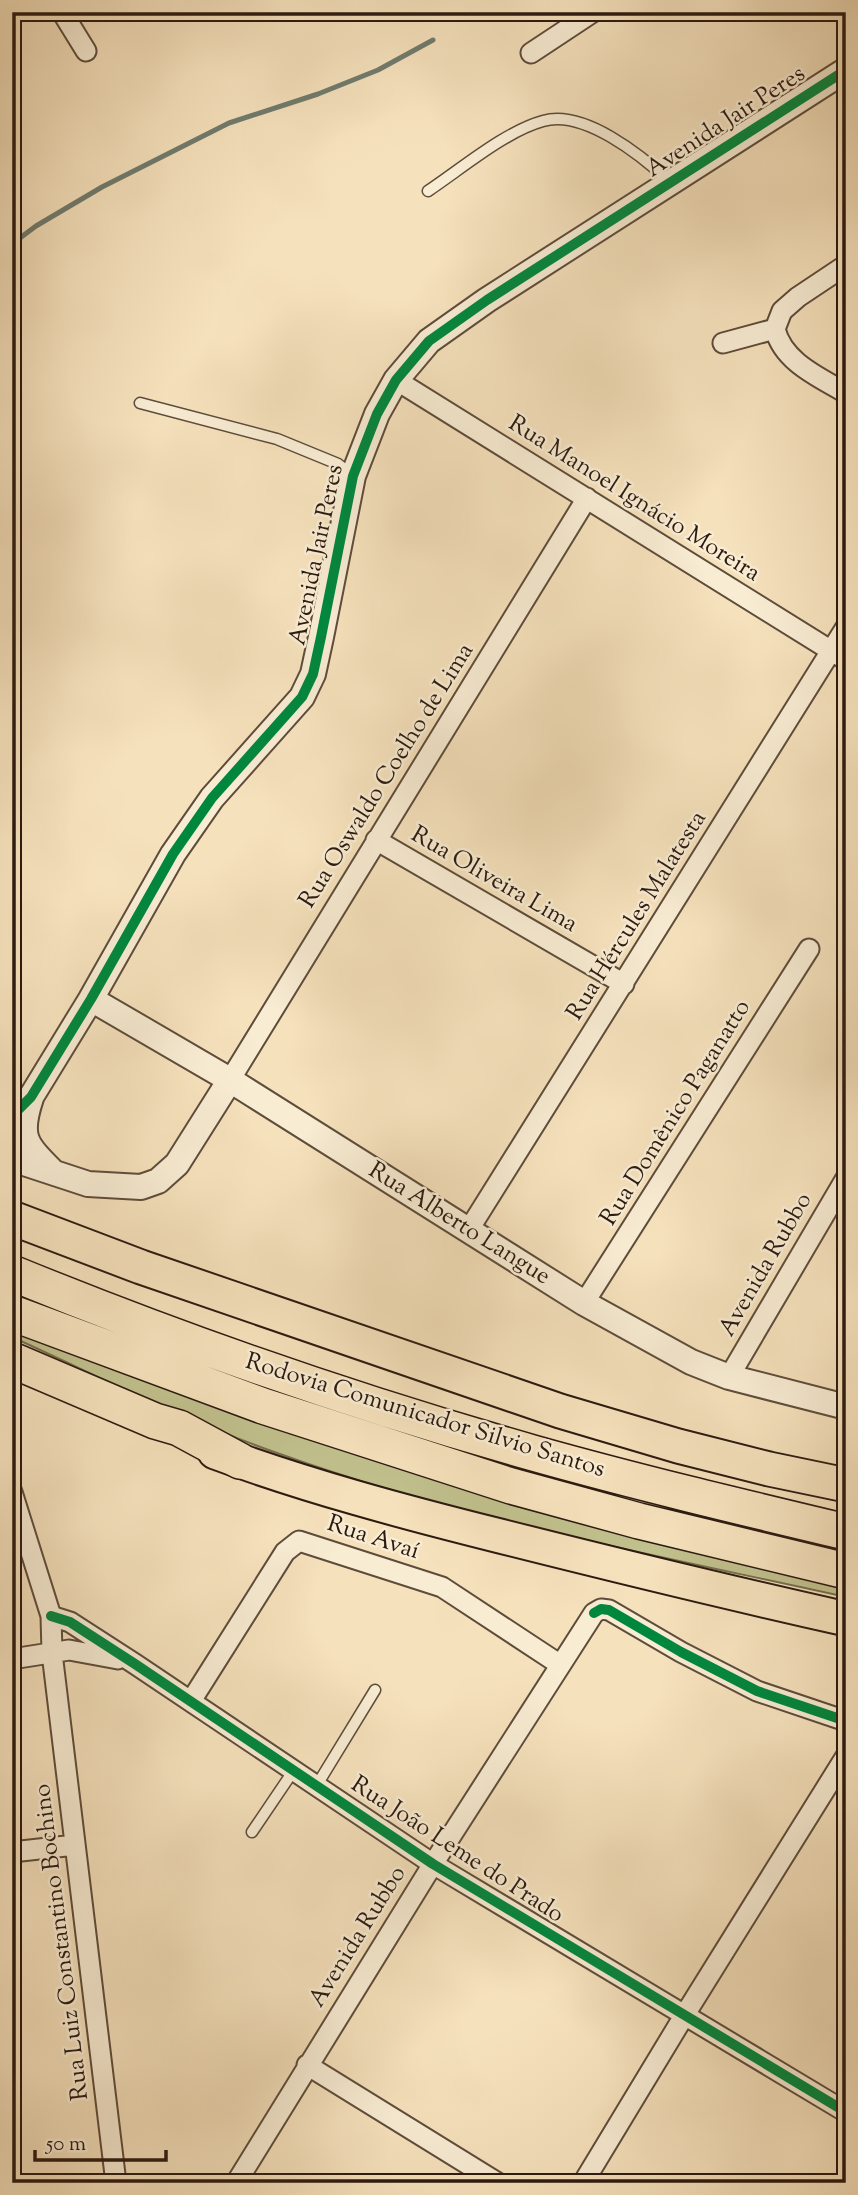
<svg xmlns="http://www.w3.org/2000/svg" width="858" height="2195" font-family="'Sorts Mill Goudy',serif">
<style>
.green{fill:#c1c18d;stroke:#766e4e;stroke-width:2}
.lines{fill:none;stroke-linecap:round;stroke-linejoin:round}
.stream{stroke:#707c6e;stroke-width:5}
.service-casing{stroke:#5e4c3b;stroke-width:13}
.minor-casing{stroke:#5e4c3b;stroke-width:23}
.tertiary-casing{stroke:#5e4c3b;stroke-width:28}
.trunk-casing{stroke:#2c1a10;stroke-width:37}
.motorway-casing{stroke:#2c1a10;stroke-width:38}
.service{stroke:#f8ecd3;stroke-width:10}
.minor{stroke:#f8ecd3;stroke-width:19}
.tertiary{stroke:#f8ecd3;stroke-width:24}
.trunk{stroke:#f5e1bc;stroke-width:33}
.motorway{stroke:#f5e1bc;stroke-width:35}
.cycleway-casing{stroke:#f8ecd3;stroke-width:15}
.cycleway{stroke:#00873e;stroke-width:10}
.labels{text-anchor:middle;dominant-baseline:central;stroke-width:5;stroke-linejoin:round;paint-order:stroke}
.street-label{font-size:24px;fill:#2c1a10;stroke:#f8ecd3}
</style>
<rect width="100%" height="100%" fill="#f5e1bc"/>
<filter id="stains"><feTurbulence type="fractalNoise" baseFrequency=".00286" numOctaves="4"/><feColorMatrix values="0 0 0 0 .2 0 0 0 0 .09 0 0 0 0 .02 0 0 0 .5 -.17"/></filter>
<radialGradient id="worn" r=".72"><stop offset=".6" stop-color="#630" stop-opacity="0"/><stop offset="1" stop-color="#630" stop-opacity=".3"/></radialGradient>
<!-- green -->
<path class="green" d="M 12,1325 L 846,1581 L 846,1597 C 656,1555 463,1520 280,1454 C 188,1422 100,1377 12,1337 Z"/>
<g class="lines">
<!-- stream -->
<path class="stream" d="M 12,244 L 36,226 L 102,187 L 229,123 L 318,94 L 378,70 L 433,40"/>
<defs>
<path id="service" d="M 428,191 C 461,169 506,131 543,121 C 584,109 642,156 670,182
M 140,403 L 277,439 L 338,464 L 353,476
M 317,1785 L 375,1690
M 252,1832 L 294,1770"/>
<path id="minor" d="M 62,12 L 86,51
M 531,53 L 593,12
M 775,329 C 783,362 819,377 846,393
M 775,329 L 782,311 L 798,297 L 846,265
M 723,343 L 775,329
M 396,380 L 846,660
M 376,840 L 624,984
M 230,1080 L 587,498
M 468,1231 L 846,627
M 584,1303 L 809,949
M 729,1377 L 846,1178
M 12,1492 L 51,1616 L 52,1653 L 116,2183
M 51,1616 L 70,1622 L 135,1664 L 433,1864 L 846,2112
M 12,1659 L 69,1650 L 118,1659
M 191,1701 L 285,1552 L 299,1541 L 442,1587 L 559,1664
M 12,1852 L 75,1845
M 307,2065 L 498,2183
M 236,2183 L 433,1864 L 594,1613 L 601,1609 L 609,1610 L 681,1652 L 757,1691 L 846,1721
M 583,2183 L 684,2016 L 846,1756"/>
<path id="tertiary" d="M 91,999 L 230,1080 L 584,1303 L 691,1362 L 729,1377 L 846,1407
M 31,1098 C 18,1137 25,1144 53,1172
M 12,1116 L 31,1097 L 91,999 L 173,854 L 212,798 L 302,697 L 313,674 L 321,637 L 353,476 L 377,414 L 396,380 L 429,341 L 487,300 L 846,70
M 12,1159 L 88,1184 L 141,1187 L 158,1181 L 177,1164 L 230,1080"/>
<path id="trunk" d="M 12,1218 L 141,1267 L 560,1411 L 678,1446 L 769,1469 L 846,1485
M 215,1452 C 307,1486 404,1512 500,1536 C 615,1565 730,1593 846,1619"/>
<path id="motorway" d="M 12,1273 C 181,1342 357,1403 533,1453 C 636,1482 741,1507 846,1532
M 12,1313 L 263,1406 L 511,1486 L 639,1521 L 846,1571
M 12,1360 L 155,1421 L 179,1428 L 240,1461"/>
</defs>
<!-- service casing -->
<use href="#service" class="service-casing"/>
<!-- minor casing -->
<use href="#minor" class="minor-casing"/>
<!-- tertiary casing -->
<use href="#tertiary" class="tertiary-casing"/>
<!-- trunk casing -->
<use href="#trunk" class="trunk-casing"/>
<!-- motorway casing -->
<use href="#motorway" class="motorway-casing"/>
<!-- service -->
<use href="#service" class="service"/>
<!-- minor -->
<use href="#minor" class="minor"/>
<!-- tertiary -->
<use href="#tertiary" class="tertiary"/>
<!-- trunk -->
<use href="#trunk" class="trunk"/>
<!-- motorway -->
<use href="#motorway" class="motorway"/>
<defs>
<path id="cycleway" d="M 12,1116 L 31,1097 L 91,999 L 173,854 L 212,798 L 302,697 L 313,674 L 321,637 L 353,476 L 377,414 L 396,380 L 429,341 L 487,300 L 846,70
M 594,1613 L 601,1609 L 609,1610 L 681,1652 L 757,1691 L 846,1721
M 51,1616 L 70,1622 L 135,1664 L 433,1864 L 846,2112"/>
</defs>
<!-- cycleway casing -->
<use href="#cycleway" class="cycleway-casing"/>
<!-- cycleway -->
<use href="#cycleway" class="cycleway"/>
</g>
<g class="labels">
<!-- street labels -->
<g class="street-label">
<text transform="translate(726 122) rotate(-33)">Avenida Jair Peres</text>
<text transform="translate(634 499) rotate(32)">Rua Manoel Ignácio Moreira</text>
<text transform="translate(317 555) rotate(-78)">Avenida Jair Peres</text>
<text transform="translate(387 776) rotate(-58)">Rua Oswaldo Coelho de Lima</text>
<text transform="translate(494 880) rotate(30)">Rua Oliveira Lima</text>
<text transform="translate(637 916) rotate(-58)">Rua Hércules Malatesta</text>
<text transform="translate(676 1113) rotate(-58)">Rua Domênico Paganatto</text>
<text transform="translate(459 1224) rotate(32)">Rua Alberto Langue</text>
<text transform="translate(766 1265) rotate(-60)">Avenida Rubbo</text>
<text transform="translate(425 1416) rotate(17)">Rodovia Comunicador Silvio Santos</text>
<text transform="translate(373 1538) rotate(18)">Rua Avaí</text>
<text transform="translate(457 1850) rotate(33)">Rua João Leme do Prado</text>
<text transform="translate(358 1937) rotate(-58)">Avenida Rubbo</text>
<text transform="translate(62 1942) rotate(-97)">Rua Luiz Constantino Bochino</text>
</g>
</g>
<!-- margin -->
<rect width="858" height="2195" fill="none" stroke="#f5e1bc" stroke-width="42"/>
<rect x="14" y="14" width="830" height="2167" fill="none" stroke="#2c1a10" stroke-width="3.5"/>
<rect x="21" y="21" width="816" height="2153" fill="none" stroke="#2c1a10" stroke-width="2"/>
<!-- scale -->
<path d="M35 2150v10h131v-10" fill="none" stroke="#2c1a10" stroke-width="3.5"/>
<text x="46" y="2150" font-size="21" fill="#2c1a10" stroke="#f8ecd3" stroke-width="5" paint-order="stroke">50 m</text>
<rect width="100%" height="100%" filter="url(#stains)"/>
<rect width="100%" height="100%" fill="url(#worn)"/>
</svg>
